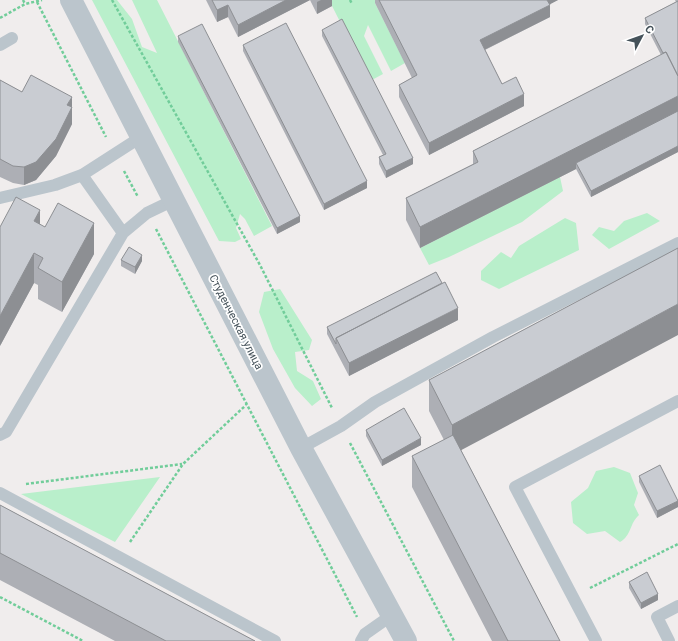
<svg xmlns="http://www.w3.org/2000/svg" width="678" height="641" font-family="Roboto,sans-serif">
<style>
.green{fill:#b9efcb}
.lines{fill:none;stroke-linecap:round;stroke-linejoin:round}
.path{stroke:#71cd9a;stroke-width:2.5;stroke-dasharray:3 2;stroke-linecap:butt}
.service{stroke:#bbc5cc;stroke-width:12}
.tertiary{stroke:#bbc5cc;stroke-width:22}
.wall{fill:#adafb5}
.shaded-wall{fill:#8d8f93}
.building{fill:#c9ccd2;stroke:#8d8f93}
.labels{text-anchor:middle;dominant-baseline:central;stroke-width:3.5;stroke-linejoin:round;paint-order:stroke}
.street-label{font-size:11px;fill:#45525a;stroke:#fff}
</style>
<rect width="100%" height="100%" fill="#f0eded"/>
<!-- green -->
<path class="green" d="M 92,0 L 117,0 L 132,19 L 142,47 L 157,53 L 132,0 L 157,0 L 272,226 L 254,236 L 245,219 L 240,214 L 236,228 L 241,239 L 235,242 L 219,241 Z
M 329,0 L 381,0 L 375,3 L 405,63 L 391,71 L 368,25 L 364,36 L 383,74 L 370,81 Z
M 560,177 L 563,191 L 522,222 L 449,257 L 429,265 L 420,248 Z
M 647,213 L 660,221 L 609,249 L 592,235 L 599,227 L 614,231 L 624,221 Z
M 565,218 L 576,223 L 579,250 L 499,289 L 481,280 L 481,271 L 501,252 L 511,258 L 519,246 Z
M 280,289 L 312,340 L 309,350 L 295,352 L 297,371 L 313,381 L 321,399 L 312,406 L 295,388 L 273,349 L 259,312 L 264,292 Z
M 614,467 L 630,473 L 638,493 L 634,505 L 639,515 C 629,524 632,535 620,542 L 605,531 L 587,534 L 573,523 L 571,502 L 588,488 L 596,471 Z
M 160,477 L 115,542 L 21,494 Z"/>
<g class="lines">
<!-- path -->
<path class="path" d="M 23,0 L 25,4
M 112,0 L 260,265 L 332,408
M 350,0 L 352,4
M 37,2 L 106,137
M 0,18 L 25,4 L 42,0
M 124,171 L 138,197
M 156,229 L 357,617
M 350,443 L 454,641
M 26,484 L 182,464
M 130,542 L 183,464 L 246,405
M 590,588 L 678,544
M 0,597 L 83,641"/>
<!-- service -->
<path class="service" d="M 0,45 L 12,38
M 82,175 L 123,233
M 0,198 L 55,185 L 82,175 L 141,137
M 0,435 L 6,432 L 123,233 L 147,213 L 174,200
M 301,448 L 341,426 L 375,402 L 493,337 L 678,243
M 0,493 L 275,641
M 361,641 L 365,634 L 392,615
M 596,641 L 515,487 L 678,401
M 669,641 L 657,617 L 678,606"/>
<!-- tertiary -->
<path class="tertiary" d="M 71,0 L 301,448 L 406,641"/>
</g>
<!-- wall -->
<path class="wall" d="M 206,0 L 332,0 L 332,6 L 317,14 L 310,0 L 238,37 L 228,17 L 217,22 Z
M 375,0 L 558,0 L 549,4 L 550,17 L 485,50 L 502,84 L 524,106 L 429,155 L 399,97 L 399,85 L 412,78 L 375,3 Z
M 675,0 L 678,0 L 678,152 L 591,197 L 576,169 L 420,248 L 406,220 L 406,198 L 473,164 L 473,151 L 661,55 L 645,24 L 645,18 L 676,2 Z
M 322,30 L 413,164 L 386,178 L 379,164 L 379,157 L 383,155 L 322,36 Z
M 178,36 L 300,222 L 277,234 L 178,42 Z
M 243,45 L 367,188 L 324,210 L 243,51 Z
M 0,80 L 22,92 L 72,107 L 72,124 L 56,156 L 36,180 L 24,185 L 13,183 L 0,177 Z
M 40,225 L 94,254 L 62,312 L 38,299 L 38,285 L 34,283 L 0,346 Z
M 678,248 L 461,450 L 560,641 L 492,641 L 412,487 L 412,456 L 444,440 L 429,411 L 429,380 Z
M 121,260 L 142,261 L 135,274 L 121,266 Z
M 458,320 L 349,376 L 327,334 L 327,327 Z
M 366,430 L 421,445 L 382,466 L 366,436 Z
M 639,476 L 678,501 L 678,507 L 657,518 L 639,482 Z
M 0,505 L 255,641 L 115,641 L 0,580 Z
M 629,582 L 658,600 L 641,609 L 629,588 Z"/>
<!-- shaded-wall -->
<path class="shaded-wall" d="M 286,0 L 310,0 L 238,37 L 238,25 Z
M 321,0 L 332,0 L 332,6 L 317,14 L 317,2 Z
M 545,0 L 558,0 L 545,7 Z
M 228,5 L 228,17 L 217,22 L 217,10 Z
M 550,5 L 550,17 L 480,52 L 480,40 Z
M 524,94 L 524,106 L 429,155 L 429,143 Z
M 678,96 L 678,117 L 576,163 L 576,169 L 420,248 L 420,227 Z
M 72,97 L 72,124 L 56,156 L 36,180 L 24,185 L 24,167 L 67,105 Z
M 678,146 L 678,152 L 591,197 L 591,191 Z
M 413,158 L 413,164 L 386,178 L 386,171 Z
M 367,181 L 367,188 L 324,210 L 324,204 Z
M 40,210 L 40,241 L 34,221 Z
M 300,216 L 300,222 L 277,234 L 277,228 Z
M 94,223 L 94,254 L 62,312 L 62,282 Z
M 34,253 L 34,283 L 0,346 L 0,316 Z
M 142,255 L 142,261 L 135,274 L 135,267 Z
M 678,304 L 678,335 L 452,455 L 452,425 Z
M 458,308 L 458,320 L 349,376 L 349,363 Z
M 421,438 L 421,445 L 382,466 L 382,460 Z
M 678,501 L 678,507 L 657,518 L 657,511 Z
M 658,594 L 658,600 L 641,609 L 641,603 Z"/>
<!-- building -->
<path class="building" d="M 212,0 L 286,0 L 238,25 L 228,5 L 217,10 Z
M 379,0 L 547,0 L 550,5 L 480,40 L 502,84 L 516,77 L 524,94 L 429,143 L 399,85 L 417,75 Z
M 678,1 L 678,76 L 666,52 L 663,53 L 645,18 Z
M 342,19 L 413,158 L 386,171 L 379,157 L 386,154 L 322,30 Z
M 286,23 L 367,181 L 324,204 L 243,45 Z
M 202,24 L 300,216 L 277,228 L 178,36 Z
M 666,52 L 678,76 L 678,96 L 420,227 L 406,198 L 478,162 L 473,151 Z
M 31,75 L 72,97 L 67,105 L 72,107 L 56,139 L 36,162 L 24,167 L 13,166 L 0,159 L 0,80 L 22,92 Z
M 678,111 L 678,146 L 591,191 L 576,163 Z
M 16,197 L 40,210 L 34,221 L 45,227 L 58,203 L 94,223 L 62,282 L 38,268 L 43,258 L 34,253 L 0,316 L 0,227 Z
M 129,247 L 142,255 L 135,267 L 121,260 Z
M 678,248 L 678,304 L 452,425 L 429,380 Z
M 436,272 L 442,283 L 336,338 L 336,344 L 327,327 Z
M 445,282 L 458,308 L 349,363 L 336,338 Z
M 404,408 L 421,438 L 382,460 L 366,430 Z
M 453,435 L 560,641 L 508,641 L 412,456 Z
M 660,465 L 678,501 L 657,511 L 639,476 Z
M 0,505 L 255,641 L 166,641 L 0,553 Z
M 647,572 L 658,594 L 641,603 L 629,582 Z"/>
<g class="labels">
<!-- street labels -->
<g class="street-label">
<text transform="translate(236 322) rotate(63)">Студенческая улица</text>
</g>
</g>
<!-- north arrow -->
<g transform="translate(642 36) rotate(49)" stroke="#ffffff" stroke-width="3" paint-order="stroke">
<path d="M0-3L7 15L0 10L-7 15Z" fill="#45525a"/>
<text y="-6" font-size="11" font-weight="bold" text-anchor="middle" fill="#45525a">С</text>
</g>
</svg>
